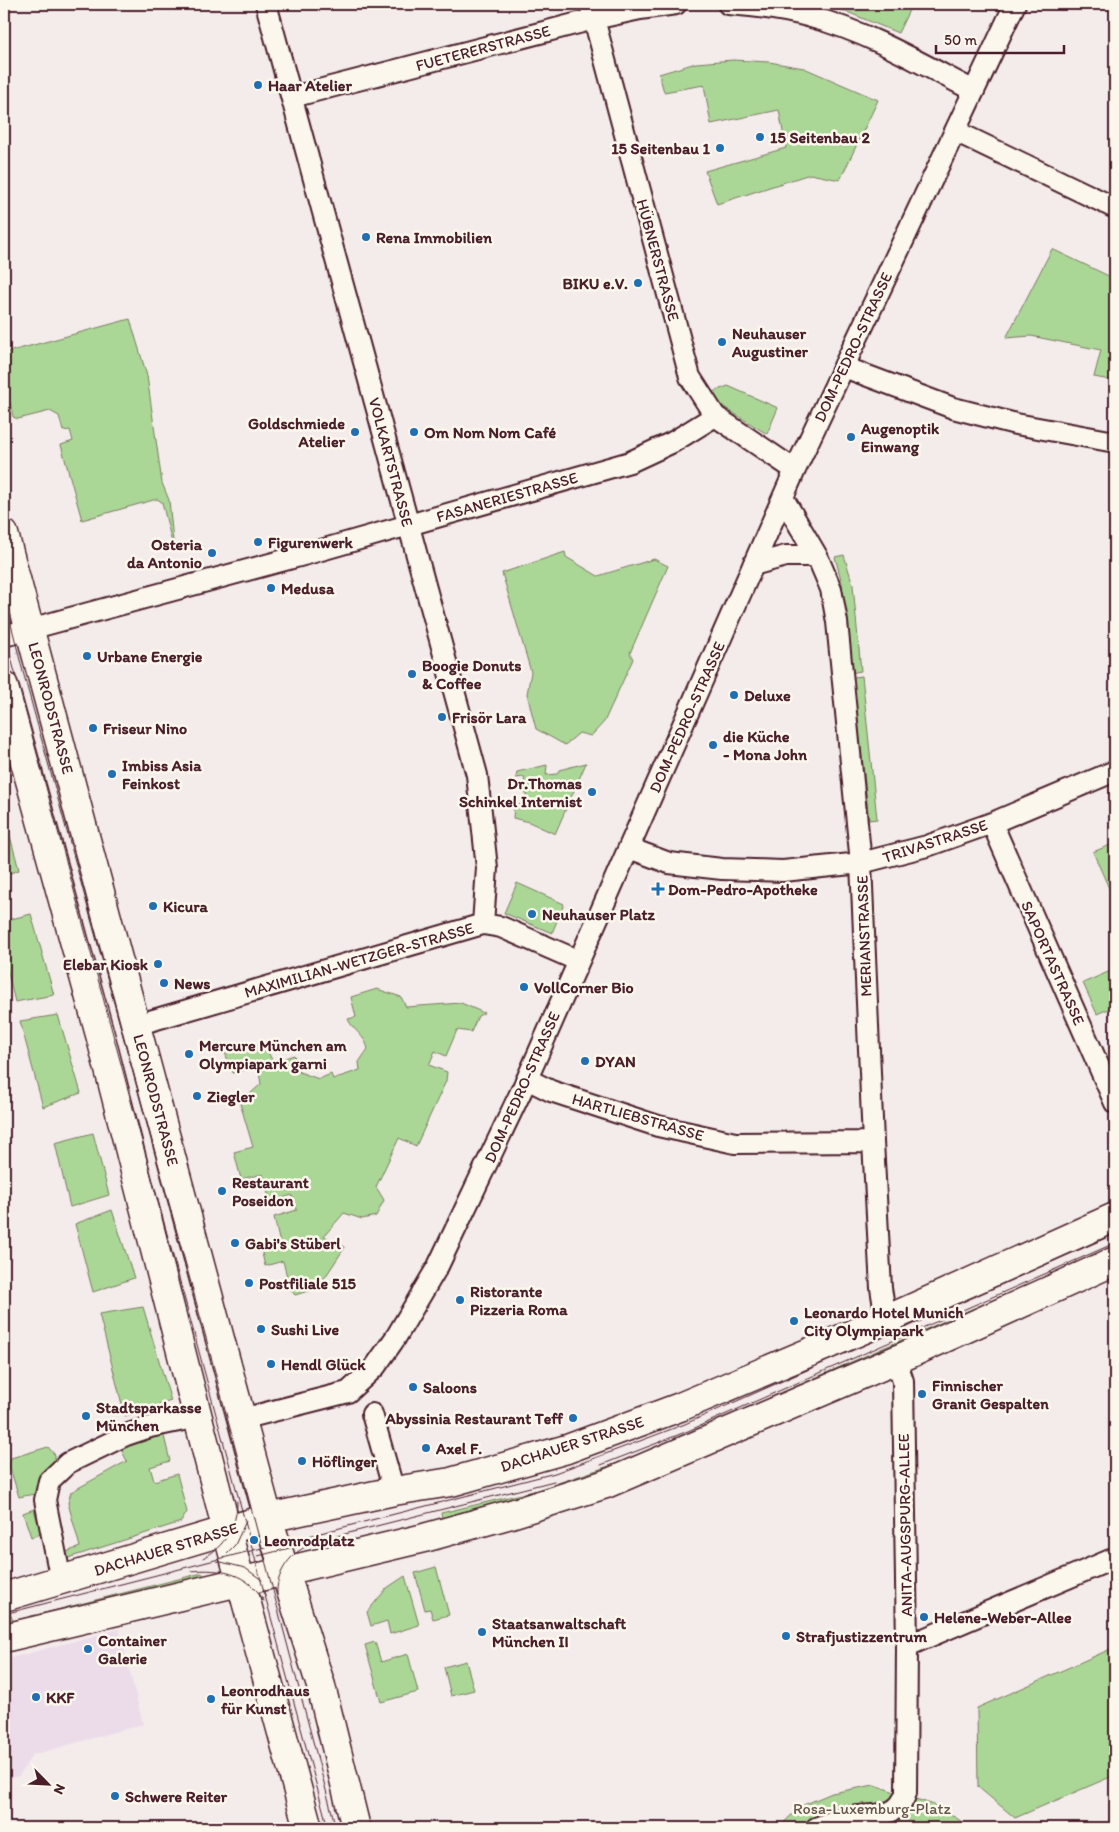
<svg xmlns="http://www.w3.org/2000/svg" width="1119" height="1832" font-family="Itim,sans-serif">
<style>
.built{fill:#ecdcea}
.green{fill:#aad796;stroke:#7a7b60}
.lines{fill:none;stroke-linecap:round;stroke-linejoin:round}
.minor-casing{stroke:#4a1f2b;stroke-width:24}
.secondary-casing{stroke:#4a1f2b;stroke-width:31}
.minor{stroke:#fbf7ec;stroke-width:20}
.secondary{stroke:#fbf7ec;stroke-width:28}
.tram{stroke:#4a1f2b;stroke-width:1}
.poi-dot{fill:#1f6fb2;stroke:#fbf7ec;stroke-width:2}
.labels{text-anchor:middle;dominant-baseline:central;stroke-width:5;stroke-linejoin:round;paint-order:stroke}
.street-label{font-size:16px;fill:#4a1f2b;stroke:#fbf7ec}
.poi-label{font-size:16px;font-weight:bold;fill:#4a1f2b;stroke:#fbf7ec;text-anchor:start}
.park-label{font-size:16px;fill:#67564b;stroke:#fbf7ec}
</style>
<rect width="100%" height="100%" fill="#f4ebeb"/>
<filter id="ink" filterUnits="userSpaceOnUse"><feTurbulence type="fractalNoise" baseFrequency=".02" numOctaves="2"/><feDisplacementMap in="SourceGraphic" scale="10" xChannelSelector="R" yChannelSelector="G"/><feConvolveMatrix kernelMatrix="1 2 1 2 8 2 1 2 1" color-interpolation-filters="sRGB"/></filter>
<g filter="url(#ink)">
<!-- built -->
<path class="built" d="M 119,1629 L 143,1724 L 32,1755 L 19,1776 L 4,1780 L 4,1660 Z"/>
<!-- green -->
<path class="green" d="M 828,4 L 912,4 L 898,33 Z
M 733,60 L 769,62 L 804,68 L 878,100 L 840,180 L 810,174 L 717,204 L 705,171 L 786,148 L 779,110 L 711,124 L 704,85 L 664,92 L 659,74 L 696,63 Z
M 1052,249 L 1115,279 L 1115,381 L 1094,377 L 1101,350 L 1031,336 L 1006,338 Z
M 130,319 L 147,376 L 162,483 L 169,500 L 174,551 L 162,502 L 157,499 L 82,520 L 61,445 L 73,441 L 70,430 L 63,431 L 59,416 L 50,411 L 18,419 L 13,417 L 10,402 L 4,403 L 4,353 Z
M 728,386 L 778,408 L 767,434 L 719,404 L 710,393 Z
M 565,552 L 566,557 L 598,576 L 654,559 L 668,566 L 630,653 L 633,659 L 604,722 L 591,736 L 579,733 L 565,745 L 536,729 L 527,694 L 531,672 L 502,573 Z
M 844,555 L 853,585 L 861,671 L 850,673 L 842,583 L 835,557 Z
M 862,676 L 877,819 L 869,820 L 853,677 Z
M 586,763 L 555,834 L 529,822 L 513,818 L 514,807 L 527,802 L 524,777 L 516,778 L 517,772 L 547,765 L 546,775 L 557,774 L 559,770 Z
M 4,813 L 19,870 L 4,875 Z
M 1115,843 L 1115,902 L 1093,852 Z
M 517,883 L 564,904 L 552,933 L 504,913 Z
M 31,914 L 54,995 L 15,1002 L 4,957 L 4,921 Z
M 1115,969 L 1115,1006 L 1097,1014 L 1083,983 Z
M 377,989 L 401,997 L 406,1007 L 461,1003 L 484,1013 L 478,1016 L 471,1032 L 457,1030 L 446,1056 L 435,1051 L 429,1065 L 447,1072 L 446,1081 L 416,1146 L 399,1138 L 376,1187 L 384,1200 L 376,1216 L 362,1219 L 344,1213 L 324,1236 L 345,1247 L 318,1288 L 295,1295 L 290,1289 L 283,1261 L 265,1266 L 261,1249 L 280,1244 L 274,1217 L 297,1210 L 292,1195 L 270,1202 L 263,1174 L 241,1179 L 234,1152 L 253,1147 L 240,1103 L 261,1084 L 258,1066 L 233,1073 L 225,1053 L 263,1042 L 273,1062 L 294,1055 L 299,1072 L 319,1079 L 331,1074 L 333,1079 L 360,1070 L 359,1062 L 368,1049 C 365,1035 353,1031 348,1019 L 356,1017 L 351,997 Z
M 58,1015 L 81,1093 L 43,1107 L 20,1021 Z
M 93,1133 L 109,1195 L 70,1207 L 55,1143 Z
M 112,1210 L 134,1278 L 93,1292 L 75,1224 Z
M 1115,1246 L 1115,1250 L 673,1445 L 582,1480 L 442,1521 L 441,1513 L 534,1491 L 633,1458 Z
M 143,1307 L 171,1401 L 125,1416 L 99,1314 Z
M 163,1432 L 170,1461 L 150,1467 L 154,1481 L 177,1474 L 187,1512 L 181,1522 L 68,1558 L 66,1552 L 80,1547 L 68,1503 L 71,1492 L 127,1461 L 120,1447 Z
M 48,1447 L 55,1455 L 55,1462 L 42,1476 L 34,1494 L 19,1497 L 9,1465 L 11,1458 Z
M 34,1509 L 41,1534 L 31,1537 L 23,1513 Z
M 436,1567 L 449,1615 L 433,1619 L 430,1609 L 425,1610 L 415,1573 Z
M 202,1573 L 204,1576 L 4,1627 L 4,1608 L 8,1607 L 13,1621 Z
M 405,1576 L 419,1625 L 390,1634 L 387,1621 L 371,1626 L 367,1612 L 387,1588 Z
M 375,1642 L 381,1662 L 408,1654 L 418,1692 L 381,1702 L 365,1645 Z
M 1113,1648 L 1115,1654 L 1115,1775 L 1015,1818 L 978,1787 L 977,1708 Z
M 466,1661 L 474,1690 L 451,1696 L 444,1667 Z
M 874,1785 L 940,1807 L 971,1828 L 778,1828 L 801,1806 L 832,1793 Z"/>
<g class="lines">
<defs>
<path id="minor" d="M 266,4 L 477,775 L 487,868 L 483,924
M 590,4 L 690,377 L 715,416 L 795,470
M 728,4 C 756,6 784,9 811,17 C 868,32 922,64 974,91
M 292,97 L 594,19 L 640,9 L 676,4
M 955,131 L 1115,208
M 844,367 L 953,408 L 1016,424 L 1115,442
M 783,498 L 817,556 L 831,589 L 837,622 L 861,863 L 873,1142 L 881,1288 L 886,1320
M 753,565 L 786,556 L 817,556
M 4,636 L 307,554 L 630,462 L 673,442 L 715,416
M 992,823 L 1115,1103
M 629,848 L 669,863 L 722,869 L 783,871 L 861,863 L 927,846 L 992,823 L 1115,771
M 136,1025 L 483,924 L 501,927 L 579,961
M 527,1079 L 551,1091 L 658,1126 L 735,1143 L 873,1142
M 372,1414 L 394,1491
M 242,1419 L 348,1392 L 375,1367 L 396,1337 L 438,1266 L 527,1079 L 795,470 L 1015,4
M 61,1581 L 45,1500 L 49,1481 L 68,1463 L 126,1435 L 150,1427 L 198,1417
M 907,1646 L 1115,1558
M 816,1828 C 827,1824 838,1818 850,1817 C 872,1813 897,1821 906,1793 L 907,1646 L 903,1381 L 896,1360"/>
<path id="secondary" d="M 4,534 L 268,1518 L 321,1686 L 356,1828
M 4,686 L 102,1042 L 228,1535 L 308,1828
M 4,1597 L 268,1518 L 394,1491 L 451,1482 L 567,1449 L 680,1407 L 886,1320 L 1115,1217
M 4,1638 L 424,1538 L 511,1514 L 606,1484 L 896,1360 L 1115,1261"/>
</defs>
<!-- minor casing -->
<use href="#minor" class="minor-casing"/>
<!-- secondary casing -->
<use href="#secondary" class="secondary-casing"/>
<!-- minor -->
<use href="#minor" class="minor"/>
<!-- secondary -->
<use href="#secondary" class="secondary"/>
<!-- tram -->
<path class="tram" d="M 4,596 L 22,668 L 205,1334 L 336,1828
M 4,632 L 328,1828
M 601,1465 L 688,1431 L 1115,1243
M 224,1556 L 235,1545 L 246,1521
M 258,1556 L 554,1481
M 203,1558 C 224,1548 238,1524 237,1501
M 217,1561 L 245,1568 L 262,1580
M 191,1571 C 221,1568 248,1573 264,1601
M 277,1594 C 276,1575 288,1556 305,1547
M 4,1614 L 555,1473 L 685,1424 L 1115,1234"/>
</g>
</g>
<!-- markers -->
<g class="poi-dot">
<circle cx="258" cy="85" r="5"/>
<circle cx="760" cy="137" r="5"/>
<circle cx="720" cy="148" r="5"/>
<circle cx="366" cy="237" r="5"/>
<circle cx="638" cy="283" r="5"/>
<circle cx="722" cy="342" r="5"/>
<circle cx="355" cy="432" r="5"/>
<circle cx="414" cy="432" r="5"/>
<circle cx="851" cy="437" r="5"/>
<circle cx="258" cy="542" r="5"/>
<circle cx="212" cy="553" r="5"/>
<circle cx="271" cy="588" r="5"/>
<circle cx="87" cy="656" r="5"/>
<circle cx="412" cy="674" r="5"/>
<circle cx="734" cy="695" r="5"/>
<circle cx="442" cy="717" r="5"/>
<circle cx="93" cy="728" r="5"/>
<circle cx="713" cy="745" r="5"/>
<circle cx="112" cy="774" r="5"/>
<circle cx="592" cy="792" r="5"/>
<path d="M655.5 881.5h5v5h5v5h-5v5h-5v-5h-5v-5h5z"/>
<circle cx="153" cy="906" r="5"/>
<circle cx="532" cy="914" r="5"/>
<circle cx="158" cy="964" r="5"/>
<circle cx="164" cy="983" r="5"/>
<circle cx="524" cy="987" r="5"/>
<circle cx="189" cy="1054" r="5"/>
<circle cx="585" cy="1061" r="5"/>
<circle cx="197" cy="1096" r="5"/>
<circle cx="222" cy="1191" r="5"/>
<circle cx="235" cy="1243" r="5"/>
<circle cx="249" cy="1283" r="5"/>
<circle cx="460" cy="1300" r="5"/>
<circle cx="794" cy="1321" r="5"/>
<circle cx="261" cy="1329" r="5"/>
<circle cx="271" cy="1364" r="5"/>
<circle cx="413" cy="1387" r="5"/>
<circle cx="922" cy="1394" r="5"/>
<circle cx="86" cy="1416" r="5"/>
<circle cx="573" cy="1418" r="5"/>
<circle cx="426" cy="1448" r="5"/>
<circle cx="302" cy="1461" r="5"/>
<circle cx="254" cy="1540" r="5"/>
<circle cx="924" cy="1617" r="5"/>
<circle cx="482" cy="1632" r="5"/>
<circle cx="786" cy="1636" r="5"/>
<circle cx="88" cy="1649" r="5"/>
<circle cx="36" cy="1697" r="5"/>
<circle cx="211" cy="1699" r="5"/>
<circle cx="115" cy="1796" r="5"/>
</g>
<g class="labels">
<!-- street labels -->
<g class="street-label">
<text transform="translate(483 48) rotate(-15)">FUETERERSTRASSE</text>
<text transform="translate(658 260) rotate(75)">HÜBNERSTRASSE</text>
<text transform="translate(853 347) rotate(-65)">DOM-PEDRO-STRASSE</text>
<text transform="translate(391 462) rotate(75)">VOLKARTSTRASSE</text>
<text transform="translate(507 497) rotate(-16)">FASANERIESTRASSE</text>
<text transform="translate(51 708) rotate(75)">LEONRODSTRASSE</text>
<text transform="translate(687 717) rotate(-66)">DOM-PEDRO-STRASSE</text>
<text transform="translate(935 841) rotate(-18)">TRIVASTRASSE</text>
<text transform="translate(864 936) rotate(-92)">MERIANSTRASSE</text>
<text transform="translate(359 960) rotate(-16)">MAXIMILIAN-WETZGER-STRASSE</text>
<text transform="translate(1053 963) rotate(66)">SAPORTASTRASSE</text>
<text transform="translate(522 1087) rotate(-66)">DOM-PEDRO-STRASSE</text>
<text transform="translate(156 1100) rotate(75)">LEONRODSTRASSE</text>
<text transform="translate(638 1117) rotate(16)">HARTLIEBSTRASSE</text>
<text transform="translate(572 1444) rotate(-18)">DACHAUER STRASSE</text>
<text transform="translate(905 1525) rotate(-91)">ANITA-AUGSPURG-ALLEE</text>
<text transform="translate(166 1549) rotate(-17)">DACHAUER STRASSE</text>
</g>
<!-- poi labels -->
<g class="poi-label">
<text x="268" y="85">Haar Atelier</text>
<text x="770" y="137">15 Seitenbau 2</text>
<text x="710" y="148" text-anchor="end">15 Seitenbau 1</text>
<text x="376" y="237">Rena Immobilien</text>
<text x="628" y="283" text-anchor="end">BIKU e.V.</text>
<text x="732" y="333">Neuhauser<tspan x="732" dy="18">Augustiner</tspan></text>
<text x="345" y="423" text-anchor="end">Goldschmiede<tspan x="345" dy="18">Atelier</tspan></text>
<text x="861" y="428">Augenoptik<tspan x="861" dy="18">Einwang</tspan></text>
<text x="424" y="432">Om Nom Nom Café</text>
<text x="268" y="542">Figurenwerk</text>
<text x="202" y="544" text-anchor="end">Osteria<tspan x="202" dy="18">da Antonio</tspan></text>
<text x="281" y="588">Medusa</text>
<text x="97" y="656">Urbane Energie</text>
<text x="422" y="665">Boogie Donuts<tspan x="422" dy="18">&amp; Coffee</tspan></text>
<text x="744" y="695">Deluxe</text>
<text x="452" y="717">Frisör Lara</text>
<text x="103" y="728">Friseur Nino</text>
<text x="723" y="736">die Küche<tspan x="723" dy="18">- Mona John</tspan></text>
<text x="122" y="765">Imbiss Asia<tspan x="122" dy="18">Feinkost</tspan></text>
<text x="582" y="783" text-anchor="end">Dr.Thomas<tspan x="582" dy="18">Schinkel Internist</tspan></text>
<text x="668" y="889">Dom-Pedro-Apotheke</text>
<text x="163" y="906">Kicura</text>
<text x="542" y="914">Neuhauser Platz</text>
<text x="148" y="964" text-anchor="end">Elebar Kiosk</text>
<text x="174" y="983">News</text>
<text x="534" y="987">VollCorner Bio</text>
<text x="199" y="1045">Mercure München am<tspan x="199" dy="18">Olympiapark garni</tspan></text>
<text x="595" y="1061">DYAN</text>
<text x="207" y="1096">Ziegler</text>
<text x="232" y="1182">Restaurant<tspan x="232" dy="18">Poseidon</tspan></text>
<text x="245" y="1243">Gabi's Stüberl</text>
<text x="259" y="1283">Postfiliale 515</text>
<text x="470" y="1291">Ristorante<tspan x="470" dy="18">Pizzeria Roma</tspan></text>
<text x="804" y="1312">Leonardo Hotel Munich<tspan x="804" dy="18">City Olympiapark</tspan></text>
<text x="271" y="1329">Sushi Live</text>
<text x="281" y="1364">Hendl Glück</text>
<text x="932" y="1385">Finnischer<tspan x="932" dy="18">Granit Gespalten</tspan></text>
<text x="423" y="1387">Saloons</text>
<text x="96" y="1407">Stadtsparkasse<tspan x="96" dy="18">München</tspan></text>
<text x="563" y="1418" text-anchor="end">Abyssinia Restaurant Teff</text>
<text x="436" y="1448">Axel F.</text>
<text x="312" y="1461">Höflinger</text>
<text x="264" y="1540">Leonrodplatz</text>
<text x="934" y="1617">Helene-Weber-Allee</text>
<text x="492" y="1623">Staatsanwaltschaft<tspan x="492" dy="18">München II</tspan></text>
<text x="796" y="1636">Strafjustizzentrum</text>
<text x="98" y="1640">Container<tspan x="98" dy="18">Galerie</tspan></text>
<text x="221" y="1690">Leonrodhaus<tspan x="221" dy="18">für Kunst</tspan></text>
<text x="46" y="1697">KKF</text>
<text x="125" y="1796">Schwere Reiter</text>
</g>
<!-- park labels -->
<g class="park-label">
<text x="872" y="1808">Rosa-Luxemburg-Platz</text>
</g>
</g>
<!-- margin -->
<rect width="1119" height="1832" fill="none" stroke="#fbf7ec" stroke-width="20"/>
<rect x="10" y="10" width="1099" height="1812" fill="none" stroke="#4a1f2b" stroke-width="2" filter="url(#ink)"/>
<!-- north arrow -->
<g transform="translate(48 1784) rotate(114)" stroke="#fbf7ec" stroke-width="4" paint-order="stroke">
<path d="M0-4L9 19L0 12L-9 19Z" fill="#4a1f2b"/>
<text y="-8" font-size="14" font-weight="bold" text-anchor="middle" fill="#4a1f2b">N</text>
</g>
<!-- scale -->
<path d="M936 45v8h128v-8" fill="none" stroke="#4a1f2b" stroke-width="2.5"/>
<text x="944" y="45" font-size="15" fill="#4a1f2b" stroke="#fbf7ec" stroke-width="4" paint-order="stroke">50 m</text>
</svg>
